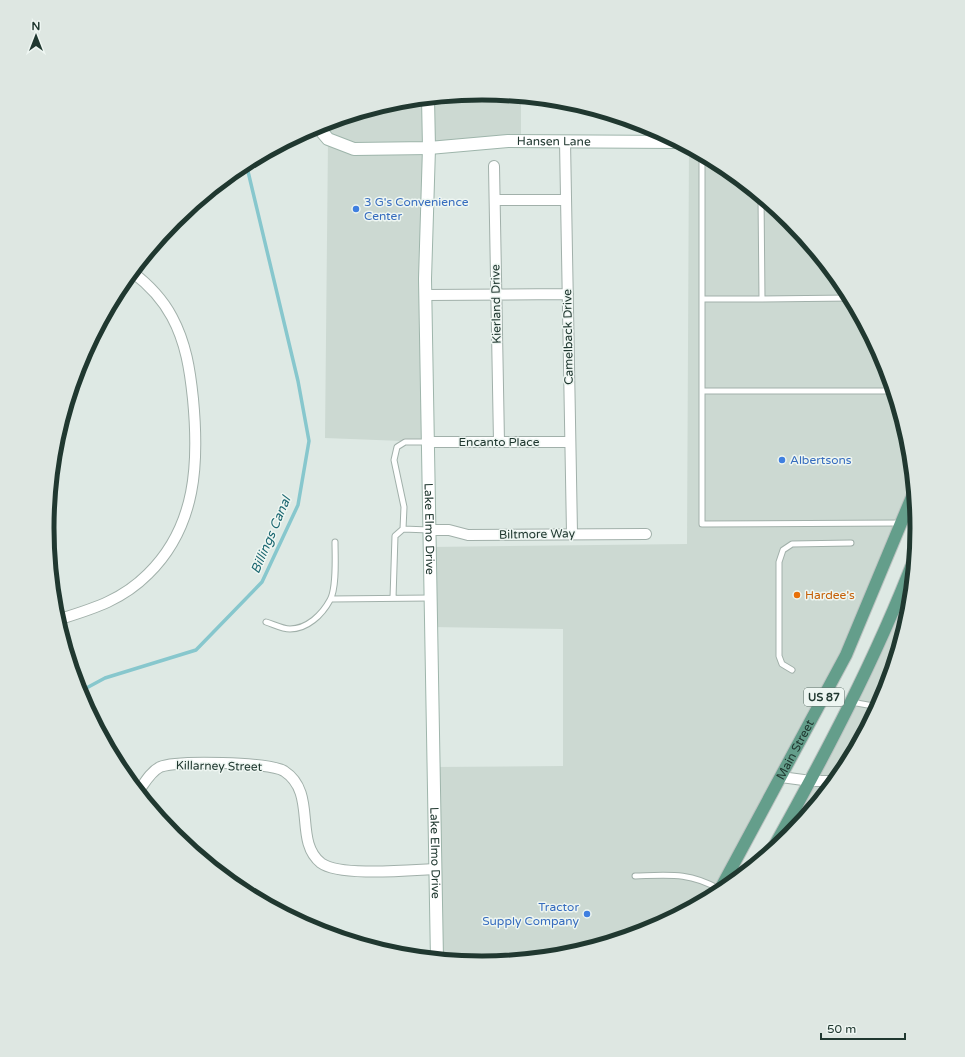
<svg xmlns="http://www.w3.org/2000/svg" width="965" height="1057" font-family="'Varela Round',sans-serif">
<style>
.built{fill:#ccd9d2}
.lines{fill:none;stroke-linecap:round;stroke-linejoin:round}
.stream{stroke:#87c7cd;stroke-width:3.5}
.lane-casing{stroke:#a1b0aa;stroke-width:7}
.street-casing{stroke:#a1b0aa;stroke-width:12}
.secondary-casing{stroke:#9eb5ab;stroke-width:14}
.primary-casing{stroke:#bcc3c1;stroke-width:14}
.lane{stroke:#fff;stroke-width:5}
.street{stroke:#fff;stroke-width:10}
.secondary{stroke:#fff;stroke-width:12}
.primary{stroke:#649e8b;stroke-width:12}
.shop-dot{fill:#3f7fe0;stroke:#eef6f2;stroke-width:1.5}
.food-dot{fill:#e8710a;stroke:#eef6f2;stroke-width:1.5}
.labels{text-anchor:middle;dominant-baseline:central;stroke-width:3;stroke-linejoin:round;paint-order:stroke}
.shield{fill:#eef6f2;stroke:#5e716a;stroke-width:1}
.shield-label{font-size:11px;font-weight:bold;fill:#203830}
.street-label{font-size:12px;fill:#203830;stroke:#eef6f2}
.shop-label{font-size:12px;fill:#366cbe;stroke:#eef6f2;text-anchor:start}
.food-label{font-size:12px;fill:#c56008;stroke:#eef6f2;text-anchor:start}
.water-label{font-size:13px;font-style:italic;fill:#1d6871;stroke:#eef6f2}
.rim{fill:none;stroke:#203830;stroke-width:5}
</style>
<rect width="100%" height="100%" fill="#dee9e4"/>
<!-- built -->
<path class="built" d="M 483,93 L 521,97 L 521,141 L 430,147 L 428,442 L 325,438 L 328,140 L 317,126 L 398,101 Z
M 689,147 L 725,167 L 791,221 L 845,287 L 885,362 L 910,444 L 914,491 L 902,523 L 782,777 L 713,897 L 649,931 L 567,956 L 482,964 L 437,960 L 434,767 L 563,766 L 563,629 L 431,627 L 430,547 L 687,544 Z
M 915,557 L 910,614 L 885,695 L 844,771 L 790,837 L 771,852 Z"/>
<g class="lines">
<!-- stream -->
<path class="stream" d="M 79,692 L 105,678 L 196,650 L 262,582 L 298,505 L 309,441 L 298,381 L 246,163"/>
<defs>
<path id="lane" d="M 761,196 L 762,299 L 851,298
M 702,299 L 702,154
M 762,299 L 702,299 L 702,391 L 894,391
M 702,391 L 702,524 L 900,523
M 403,529 L 404,507 L 394,460 L 397,447 L 405,442 L 428,442
M 393,598 L 395,536 L 403,529 L 429,530
M 331,599 L 430,598
M 266,622 C 273,624 282,629 290,629 C 307,629 322,615 330,600 C 337,588 335,556 335,542
M 792,670 L 782,664 L 779,656 L 779,562 L 783,550 L 792,544 L 851,543
M 851,702 L 879,707
M 635,876 C 669,875 689,872 719,889"/>
<path id="street" d="M 565,141 L 572,533
M 494,166 L 499,442
M 495,200 L 565,200
M 425,295 L 568,294
M 428,442 L 570,442
M 429,530 L 449,530 L 468,535 L 646,534
M 57,620 C 92,609 121,601 148,574 C 197,526 199,462 193,399 C 190,370 186,343 172,317 C 163,300 148,284 132,272
M 781,777 L 811,781 L 836,781
M 138,792 C 144,784 150,772 160,767 C 176,760 269,762 284,771 C 318,793 293,841 321,863 C 340,877 411,870 436,869"/>
<g id="secondary">
<path id="s1" d="M 428,98 L 429,148 L 425,279 L 437,960"/>
<path id="s2" d="M 317,126 L 328,139 L 354,149 L 429,148 L 508,141 L 678,142"/>
</g>
<g id="primary">
<path d="M 771,852 C 824,757 876,659 915,557"/>
<path id="s3" d="M 717,895 L 846,655 L 914,492"/>
</g>
</defs>
<!-- lane casing -->
<use href="#lane" class="lane-casing"/>
<!-- street casing -->
<use href="#street" class="street-casing"/>
<!-- secondary casing -->
<use href="#secondary" class="secondary-casing"/>
<!-- primary casing -->
<use href="#primary" class="primary-casing"/>
<!-- lane -->
<use href="#lane" class="lane"/>
<!-- street -->
<use href="#street" class="street"/>
<!-- secondary -->
<use href="#secondary" class="secondary"/>
<!-- primary -->
<use href="#primary" class="primary"/>
</g>
<!-- markers -->
<g class="shop-dot">
<circle cx="356" cy="209" r="4"/>
<circle cx="782" cy="460" r="4"/>
<circle cx="587" cy="914" r="4"/>
</g>
<circle class="food-dot" cx="797" cy="595" r="4"/>
<g class="labels">
<!-- shield labels -->
<rect class="shield" x="804" y="688" width="40" height="18" rx="3"/>
<g class="shield-label">
<text x="824" y="697">US 87</text>
</g>
<!-- street labels -->
<g class="street-label">
<text stroke="none"><textPath href="#s2" startOffset="245">Hansen Lane</textPath></text>
<text transform="translate(496 304) rotate(-91)">Kierland Drive</text>
<text transform="translate(568 337) rotate(-91)">Camelback Drive</text>
<text x="499" y="442">Encanto Place</text>
<text stroke="none"><textPath href="#s1" startOffset="431">Lake Elmo Drive</textPath></text>
<text transform="translate(537 534) rotate(-1)">Biltmore Way</text>
<text stroke="none"><textPath href="#s3" startOffset="165">Main Street</textPath></text>
<text transform="translate(219 766) rotate(1)">Killarney Street</text>
<text stroke="none"><textPath href="#s1" startOffset="755">Lake Elmo Drive</textPath></text>
</g>
<!-- shop labels -->
<g class="shop-label">
<text x="364" y="202">3 G's Convenience<tspan x="364" dy="14">Center</tspan></text>
<text x="790" y="460">Albertsons</text>
<text x="579" y="907" text-anchor="end">Tractor<tspan x="579" dy="14">Supply Company</tspan></text>
</g>
<!-- food labels -->
<g class="food-label">
<text x="805" y="595">Hardee's</text>
</g>
<!-- water labels -->
<g class="water-label">
<text transform="translate(271 535) rotate(-67)">Billings Canal</text>
</g>
</g>
<!-- crop -->
<path d="M0 0H965V1057H0ZM54 528a428 428 0 1 1 856 0a428 428 0 1 1-856 0Z" fill="#dee7e2" fill-rule="evenodd"/>
<path class="rim" d="M54 528a428 428 0 1 1 856 0a428 428 0 1 1-856 0Z"/>
<!-- north arrow -->
<g transform="translate(36 36)" stroke="#eef6f2" stroke-width="3" paint-order="stroke">
<path d="M0-3L7 15L0 10L-7 15Z" fill="#203830"/>
<text y="-6" font-size="11" font-weight="bold" text-anchor="middle" fill="#203830">N</text>
</g>
<!-- scale -->
<path d="M821 1033v6h84v-6" fill="none" stroke="#203830" stroke-width="2"/>
<text x="827" y="1033" font-size="12" fill="#203830" stroke="#eef6f2" stroke-width="3" paint-order="stroke">50 m</text>
</svg>
